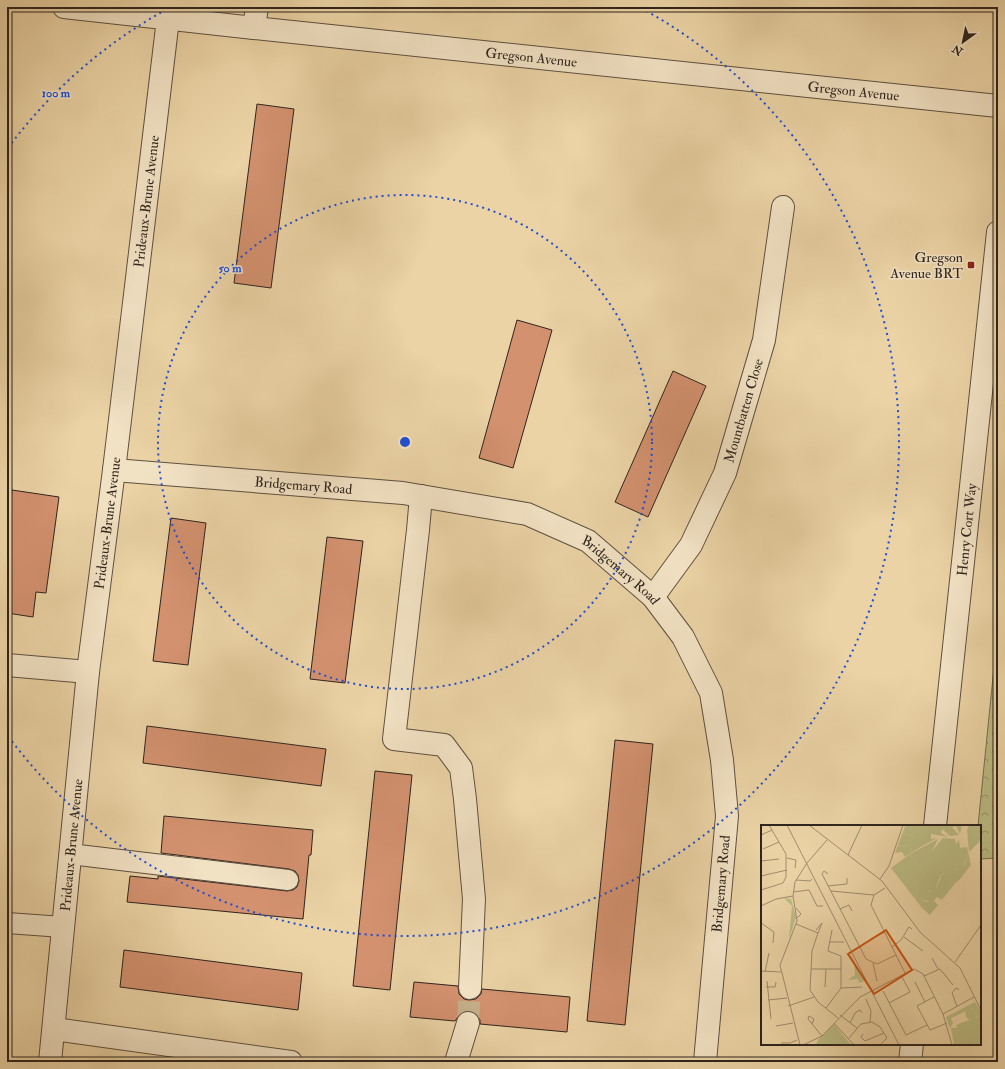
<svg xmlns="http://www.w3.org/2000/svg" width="1005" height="1069" font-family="'IM FELL Double Pica',serif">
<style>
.forest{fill:url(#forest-crowns);stroke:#767050}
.building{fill:#d3916f;stroke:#2f251e}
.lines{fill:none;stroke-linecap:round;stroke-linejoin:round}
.pedestrian-tunnel{stroke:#c5b08a;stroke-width:22;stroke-dasharray:22 11;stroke-linecap:butt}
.service-casing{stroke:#5e5040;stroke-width:22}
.pedestrian-casing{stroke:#5e5040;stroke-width:24}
.minor-casing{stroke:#5e5040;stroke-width:24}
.service{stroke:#f2e2c4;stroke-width:20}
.pedestrian{stroke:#f2e2c4;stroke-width:22}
.minor{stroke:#f2e2c4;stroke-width:22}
.ring{fill:none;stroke:#1d4ed8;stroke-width:2;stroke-dasharray:2 4}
.poi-dot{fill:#8f2418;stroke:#f2e2c4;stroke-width:1.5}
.labels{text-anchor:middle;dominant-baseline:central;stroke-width:3;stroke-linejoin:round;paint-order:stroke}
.street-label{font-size:14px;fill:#2f251e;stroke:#f2e2c4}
.poi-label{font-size:14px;fill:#2f251e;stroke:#f2e2c4;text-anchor:end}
.inset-road{fill:none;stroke:#a08d6f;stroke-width:1}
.view{fill:#cc510f;fill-opacity:0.15;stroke:#cc510f;stroke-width:2}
.inset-edge{fill:none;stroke:#2f251e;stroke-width:2}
.centre{fill:#1d4ed8;stroke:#f2e2c4;stroke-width:2}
.ring-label{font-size:12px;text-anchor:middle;font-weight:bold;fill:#1d4ed8;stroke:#f2e2c4;stroke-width:3;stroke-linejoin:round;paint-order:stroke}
</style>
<defs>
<pattern id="forest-crowns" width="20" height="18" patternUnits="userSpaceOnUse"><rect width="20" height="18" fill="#bcbb83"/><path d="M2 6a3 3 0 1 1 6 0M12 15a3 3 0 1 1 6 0" fill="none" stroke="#99986b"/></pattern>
</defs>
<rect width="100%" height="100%" fill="#ebd3a5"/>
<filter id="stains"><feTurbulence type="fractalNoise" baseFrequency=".005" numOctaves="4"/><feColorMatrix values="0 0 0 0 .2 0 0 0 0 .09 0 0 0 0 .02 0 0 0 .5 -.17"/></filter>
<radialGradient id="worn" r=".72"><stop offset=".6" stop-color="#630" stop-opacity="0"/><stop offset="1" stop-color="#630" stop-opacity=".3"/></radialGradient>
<!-- forest -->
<path class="forest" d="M 998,627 L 998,858 L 980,859 L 980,826 L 978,826 Z"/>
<!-- building -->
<path class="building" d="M 257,104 L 294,109 L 271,288 L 234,283 Z
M 517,320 L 552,330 L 513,468 L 479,458 Z
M 673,371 L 706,386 L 648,517 L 615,502 Z
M 12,490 L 59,497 L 46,593 L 36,592 L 33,617 L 7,613 L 7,527 Z
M 171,518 L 206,523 L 188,665 L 153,661 Z
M 327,537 L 363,541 L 345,683 L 310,679 Z
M 147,726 L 326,749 L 321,786 L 143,763 Z
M 615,740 L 653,744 L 625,1025 L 587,1021 Z
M 375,771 L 412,775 L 390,990 L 353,986 Z
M 164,816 L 313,830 L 311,855 L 309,855 L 303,919 L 127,902 L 130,876 L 158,879 L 158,876 L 287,891 L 293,890 L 297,887 L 299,881 L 298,875 L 295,871 L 289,869 L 161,853 Z
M 124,950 L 302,973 L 298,1010 L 120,987 Z
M 414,982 L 458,986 L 459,994 L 464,999 L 469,1000 L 476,999 L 481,994 L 482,989 L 570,997 L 567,1032 L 480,1024 L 480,1020 L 477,1015 L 471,1011 L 465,1011 L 460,1014 L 455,1021 L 410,1017 Z"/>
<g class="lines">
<!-- pedestrian-tunnel -->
<path class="pedestrian-tunnel" d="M 468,1023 L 470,988"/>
<defs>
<path id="service" d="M 70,854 L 288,880
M 7,923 L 63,927"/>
<path id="pedestrian" d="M 421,496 L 418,530 L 394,739 L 444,745 L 461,768 L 465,799 L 474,899 L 470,988
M 456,1062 L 468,1023"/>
<g id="minor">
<path id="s1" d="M 64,7 L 254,28 L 998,106"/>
<path d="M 254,28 L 257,7"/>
<path id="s2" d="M 114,470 L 403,493 L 527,514 L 588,541 L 653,597 L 683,637 L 711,693 L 722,760 L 727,816 L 705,1062"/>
<path id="s3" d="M 653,597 L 691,545 L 725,473 L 764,340 L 783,207"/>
<path d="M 7,665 L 88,672"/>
<path id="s4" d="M 935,826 L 998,232"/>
<path d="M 54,1029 L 291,1062"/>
<path id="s5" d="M 50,1062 L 88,672 L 114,470 L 168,19"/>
<path d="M 910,1062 L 912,1044"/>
</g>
</defs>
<!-- service casing -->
<use href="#service" class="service-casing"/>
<!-- pedestrian casing -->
<use href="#pedestrian" class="pedestrian-casing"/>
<!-- minor casing -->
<use href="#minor" class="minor-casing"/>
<!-- service -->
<use href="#service" class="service"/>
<!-- pedestrian -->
<use href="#pedestrian" class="pedestrian"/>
<!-- minor -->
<use href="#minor" class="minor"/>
</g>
<!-- distance rings -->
<g class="ring">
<circle cx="405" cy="442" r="247"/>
<path d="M8 148A494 494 0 0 1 169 8M641 8A494 494 0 1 1 8 736"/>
</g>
<!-- markers -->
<rect class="poi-dot" x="967" y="261" width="8" height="8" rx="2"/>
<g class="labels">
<!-- street labels -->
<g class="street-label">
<text stroke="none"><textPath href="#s1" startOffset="470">Gregson Avenue</textPath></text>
<text stroke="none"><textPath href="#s1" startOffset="794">Gregson Avenue</textPath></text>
<text stroke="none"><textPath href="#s5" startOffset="866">Prideaux-Brune Avenue</textPath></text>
<text stroke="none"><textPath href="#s3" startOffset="209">Mountbatten Close</textPath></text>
<text stroke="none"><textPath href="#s2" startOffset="190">Bridgemary Road</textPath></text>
<text stroke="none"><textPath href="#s5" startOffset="542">Prideaux-Brune Avenue</textPath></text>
<text stroke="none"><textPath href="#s4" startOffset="298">Henry Cort Way</textPath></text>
<text stroke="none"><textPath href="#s2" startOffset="526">Bridgemary Road</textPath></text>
<text stroke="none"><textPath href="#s5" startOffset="218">Prideaux-Brune Avenue</textPath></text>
<text transform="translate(721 884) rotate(-85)">Bridgemary Road</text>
</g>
<!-- poi labels -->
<g class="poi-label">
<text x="963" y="257">Gregson<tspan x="963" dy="16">Avenue BRT</tspan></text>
</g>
</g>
<!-- overview -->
<g transform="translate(761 825)">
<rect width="220" height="220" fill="#ebd3a5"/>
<path d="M 201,0 L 199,9 L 195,1 L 191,2 L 198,10 L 189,11 L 181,4 L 180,8 L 187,12 L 170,9 L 170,14 L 176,13 L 151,27 L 148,22 L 137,21 L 146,20 L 152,12 L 142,7 L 144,1 ZM 208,0 L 220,0 L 220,15 L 208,27 L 206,5 ZM 182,13 L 194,14 L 195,19 L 198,15 L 199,23 L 206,22 L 210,40 L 195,59 L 206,34 L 193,37 L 197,44 L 195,51 L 187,45 L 179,51 L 175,63 L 168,65 L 168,76 L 154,74 L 157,64 L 154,59 L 164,50 L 149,29 L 177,14 L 171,26 ZM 23,73 L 30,74 L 35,92 L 28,114 L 31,81 Z" fill="#bcbb83"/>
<path d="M 142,7 L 152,12 L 146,20 L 137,21 L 148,22 L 151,27 L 144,32 L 141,27 L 134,28 ZM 203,28 L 205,35 L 199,52 L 181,75 L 176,72 L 173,76 L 177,80 L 169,90 L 161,83 L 130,43 L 149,29 L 164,50 L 154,59 L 157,64 L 154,73 L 167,77 L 169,63 L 176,62 L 180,51 L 188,44 L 195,51 L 197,44 L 193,37 ZM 93,136 L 104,156 L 98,158 L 97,154 L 87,155 L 94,150 ZM 214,177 L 220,186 L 220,216 L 217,220 L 193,220 L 190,203 L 196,203 L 195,200 L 216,192 L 212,183 L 190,193 L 192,198 L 189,203 L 185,192 ZM 73,199 L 90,220 L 55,220 L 57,215 Z" fill="#bcbb83"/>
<path d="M 149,32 L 163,51 L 149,60 L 136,41 ZM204.5 189a5.5 5.5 0 1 1 11 0a5.5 5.5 0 1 1-11 0ZM 74,208 L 82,218 L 59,220 Z" fill="#bcbb83"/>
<path class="inset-road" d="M 26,0 L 138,220M 48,0 L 121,56 L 159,107 L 199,143 L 220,185M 0,10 L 11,5M 2,24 L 18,17M 87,30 L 101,0M 26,33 L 35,35 L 34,43M 0,36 L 18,34M 67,49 L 63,46 L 61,49 L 105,134 L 116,139 L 135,130M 0,51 L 26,45M 119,54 L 128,41 L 142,0M 35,55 L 49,56 L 51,54M 67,61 L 86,59 L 86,53M 124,63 L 113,70 L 110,80 L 144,148M 0,65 L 22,58 L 25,52 L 25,29 L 8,0M 70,66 L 113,70M 32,67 L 48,65 L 56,81 L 62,81M 0,81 L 15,74 L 32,71M 35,83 L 40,89 L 36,93M 79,84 L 88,80 L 91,86M 0,98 L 13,107 L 12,118M 35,99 L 57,108 L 51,126 L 49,165 L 57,177 L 77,193M 55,105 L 61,98 L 57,108M 143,112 L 162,126M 110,114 L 124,107M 69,117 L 83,117M 131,122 L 140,115 L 148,102 L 151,104M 171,133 L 177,144M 194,137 L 220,100M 112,138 L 116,156M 50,144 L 80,144M 0,146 L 20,147M 4,147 L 8,128M 163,151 L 179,144 L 192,160M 6,156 L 10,194M 154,157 L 164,177M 5,162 L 14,162 L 15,157M 64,162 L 65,144M 80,163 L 101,162M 122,166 L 145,210 L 166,200M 173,172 L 156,181 L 169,205 L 186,198M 105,174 L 110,186 L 109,197M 7,175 L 26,173M 128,178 L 149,167 L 140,150M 27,181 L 53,172M 196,181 L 191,168 L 195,163 L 198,165M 65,183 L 80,163 L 80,131 L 67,126 L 71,105M 182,189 L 213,172M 79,190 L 96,203M 73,198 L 93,220M 89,198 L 94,188 L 99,185 L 101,188M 51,199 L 53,194 L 48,191 L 47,194 L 61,211M 15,201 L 32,198M 102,209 L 100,212 L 104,216 L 123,208M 88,213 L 100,199 L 111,197 L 119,202 L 126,213 L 119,220M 20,218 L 29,218 L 36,215M 39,220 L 19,140 L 36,96 L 32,71 L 34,57 L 46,38 L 66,15M 42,220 L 61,211 L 99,172 L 153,144 L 162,149 L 182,189 L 191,220"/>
<path class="view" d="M 125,105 L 151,145 L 113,169 L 87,129 Z"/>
<rect width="220" height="220" class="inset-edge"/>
</g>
<circle cx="405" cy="442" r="6" class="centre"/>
<g class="ring-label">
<text x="56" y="97">100 m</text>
<text x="230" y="272">50 m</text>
</g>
<!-- margin -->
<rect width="1005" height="1069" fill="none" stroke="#ebd3a5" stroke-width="24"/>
<rect x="8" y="8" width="989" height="1053" fill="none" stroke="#2f251e" stroke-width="2"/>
<rect x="12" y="12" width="981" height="1045" fill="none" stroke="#2f251e"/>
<!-- north arrow -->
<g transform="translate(963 42) rotate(213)" stroke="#f2e2c4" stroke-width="3" paint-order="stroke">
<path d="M0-3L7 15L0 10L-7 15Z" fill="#2f251e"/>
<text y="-6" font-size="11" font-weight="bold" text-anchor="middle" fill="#2f251e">N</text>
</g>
<rect width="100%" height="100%" filter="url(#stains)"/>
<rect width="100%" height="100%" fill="url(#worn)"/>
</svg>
